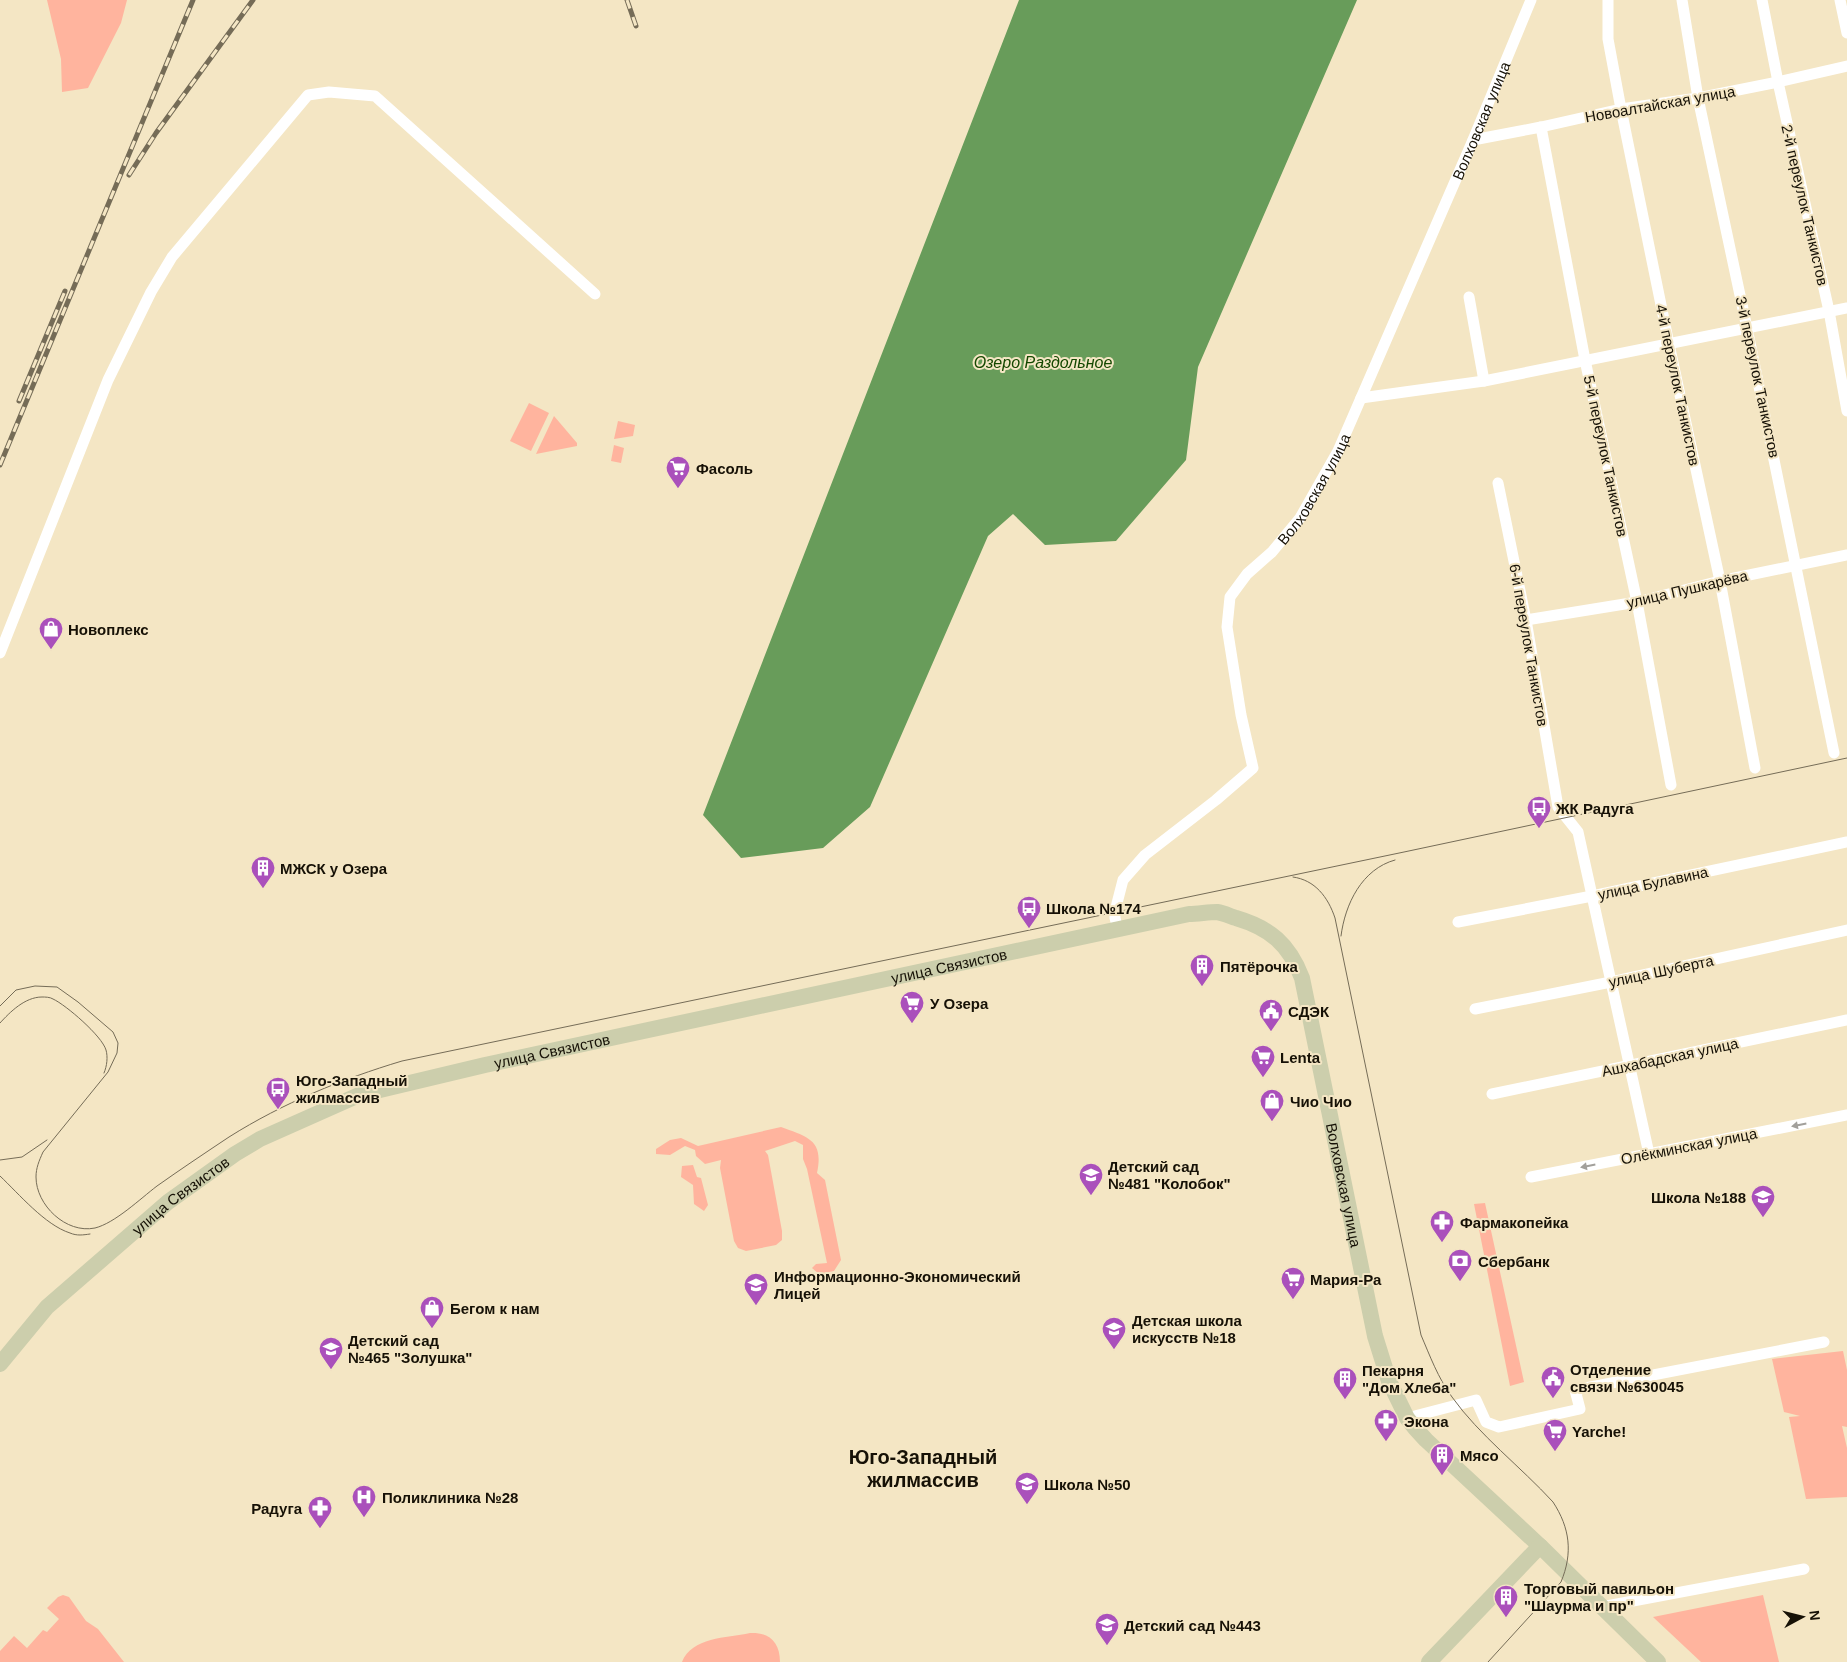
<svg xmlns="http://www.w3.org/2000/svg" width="1847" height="1662" font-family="Helvetica,sans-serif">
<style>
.green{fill:#ffb49e}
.water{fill:#689c5a}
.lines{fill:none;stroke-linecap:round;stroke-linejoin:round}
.street{stroke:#fff;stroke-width:11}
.secondary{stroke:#ccceac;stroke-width:16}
.tram{stroke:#756c57;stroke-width:1}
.rail-casing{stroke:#756c57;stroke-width:5}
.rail{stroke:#f4e6c4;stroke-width:3;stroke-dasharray:9;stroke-linecap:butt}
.oneway{fill:#a2a09b}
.labels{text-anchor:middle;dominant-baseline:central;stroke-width:4;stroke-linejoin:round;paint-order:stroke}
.street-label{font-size:15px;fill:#161106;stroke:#f4e6c4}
.poi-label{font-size:15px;font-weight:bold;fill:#161106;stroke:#f4e6c4;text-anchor:start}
.water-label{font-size:16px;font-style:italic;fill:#144800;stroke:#f4e6c4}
.district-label{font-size:20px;font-weight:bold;fill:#161106;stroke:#f4e6c4}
</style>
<rect width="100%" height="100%" fill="#f4e6c4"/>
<!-- green -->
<path class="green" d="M 47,0 L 127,0 L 121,23 L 88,88 L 62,92 L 61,59 Z
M 529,403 L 549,413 L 531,451 L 510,441 Z
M 554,416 L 577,443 L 577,446 L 536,454 Z
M 618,421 L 635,425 L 633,436 L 614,439 Z
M 614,445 L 624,448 L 621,463 L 611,461 Z
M 781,1127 C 808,1137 824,1140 817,1173 L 825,1180 L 841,1260 L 834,1271 L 819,1274 L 812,1268 L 816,1264 L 827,1263 L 807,1169 L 803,1159 L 803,1145 L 795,1141 L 765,1151 L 768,1155 L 782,1231 L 782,1240 L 776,1245 L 746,1251 L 738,1248 L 734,1241 L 720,1168 L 721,1160 L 705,1164 L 696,1156 L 695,1150 L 685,1146 L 670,1155 L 656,1154 L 656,1149 L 670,1140 L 681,1138 L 698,1146 Z
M 693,1165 L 697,1177 L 701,1178 L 708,1205 L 704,1211 L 694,1204 L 693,1185 L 681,1177 L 682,1166 Z
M 1485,1203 L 1524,1382 L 1510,1386 L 1474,1204 Z
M 1843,1351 L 1847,1370 L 1847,1427 L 1842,1426 L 1847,1448 L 1847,1497 L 1806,1499 L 1789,1417 L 1800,1416 L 1784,1412 L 1772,1359 Z
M 63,1595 L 69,1597 L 86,1621 L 98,1629 L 124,1662 L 0,1662 L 0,1651 L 14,1636 L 27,1648 L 43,1630 L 47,1632 L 59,1619 L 47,1608 L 58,1597 Z
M 1763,1595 L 1779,1662 L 1701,1662 L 1653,1617 Z
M 750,1633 C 769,1632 780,1642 780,1662 L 682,1662 C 692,1637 726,1638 750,1633 Z"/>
<!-- water -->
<path class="water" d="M 1019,0 L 1357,0 L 1198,367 L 1186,460 L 1116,541 L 1045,545 L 1013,514 L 988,536 L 870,807 L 823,848 L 741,858 L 703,815 Z"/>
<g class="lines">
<!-- street -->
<g class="street">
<path d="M 1608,0 L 1608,39 L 1621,109 L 1669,344 L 1720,581 L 1755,768"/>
<path d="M 1682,0 L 1698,98 L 1747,328 L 1834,753"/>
<path d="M 1762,0 L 1778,82 L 1829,311 L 1847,411"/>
<path d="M 1840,0 L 1847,33"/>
<path d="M 1541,127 L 1585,360 L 1637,602 L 1671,785"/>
<path d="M 1473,140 L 1541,127 L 1621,109 L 1698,98 L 1778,82 L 1847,66"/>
<path d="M 1469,297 L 1484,381"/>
<path d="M 1361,398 L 1484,381 L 1847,308"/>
<path d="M 1498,483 L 1526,620 L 1558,807 L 1578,832 L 1649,1154"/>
<path d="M 1526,620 L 1637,602 L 1720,581 L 1847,555"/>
<path d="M 0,653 L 108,380 L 151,292 L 172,257 L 308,95 L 329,92 L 375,96 L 595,294"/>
<path d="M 1458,922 L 1592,896 L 1847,842"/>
<path id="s1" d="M 1118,930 L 1115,918 L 1115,911 L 1123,880 L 1145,855 L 1216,800 L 1253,768 L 1241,715 L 1227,627 L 1230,597 L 1247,574 L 1272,552 L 1300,518 L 1338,451 L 1473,140 L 1531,0"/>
<path d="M 1475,1009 L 1611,982 L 1847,930"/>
<path d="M 1492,1094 L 1847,1020"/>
<path d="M 1531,1177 L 1847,1115"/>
<path d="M 1407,1418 L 1476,1400 L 1486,1422 L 1499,1427 L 1580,1409 L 1575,1390 L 1824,1342"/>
<path d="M 1601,1607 L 1804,1569"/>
</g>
<!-- secondary -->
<g class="secondary">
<path id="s2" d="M 0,1364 L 47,1307 L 168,1202 L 235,1154 L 260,1139 L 359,1095 L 485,1065 L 1189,914 C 1198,914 1208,912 1217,912 C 1223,913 1230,916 1236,918 C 1270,928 1289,944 1302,978 L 1375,1336 L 1389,1381 L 1407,1418 L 1415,1428 L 1426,1440 L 1540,1546 L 1658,1662"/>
<path d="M 1429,1662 L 1540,1546"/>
</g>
<!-- tram -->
<path class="tram" d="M 1293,877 C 1315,880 1328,897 1335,918 L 1421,1335 C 1430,1356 1438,1378 1452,1397 C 1479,1435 1521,1467 1553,1502 C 1570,1528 1573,1553 1561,1582 L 1488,1662
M 1341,936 C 1345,904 1362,869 1395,860
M 0,1006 L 16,990 L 35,986 L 57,987 L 78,1002 L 113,1032 L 118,1043 L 117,1053 L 108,1072 L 43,1152 C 39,1161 36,1168 36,1177 C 36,1205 66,1234 95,1228 C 115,1223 140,1199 157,1186 C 181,1169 205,1153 229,1137 C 283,1103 342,1079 402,1061 L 1404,852 L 1847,758
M 0,1023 C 10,1012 25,997 42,997 C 45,997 50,997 53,999 C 66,1005 102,1036 106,1050 C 108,1057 107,1066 104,1073
M 0,1160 L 22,1157 L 47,1140
M 0,1176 C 19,1194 45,1225 70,1233 C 77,1236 83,1235 90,1234"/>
<defs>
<path id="rail" d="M 627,0 L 636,26
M 129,175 L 156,133 L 253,0
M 19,401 L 65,291
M 0,465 L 193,0"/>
</defs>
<!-- rail casing -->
<use href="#rail" class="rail-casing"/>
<!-- rail -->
<use href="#rail" class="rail"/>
</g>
<!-- one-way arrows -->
<defs><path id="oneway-solid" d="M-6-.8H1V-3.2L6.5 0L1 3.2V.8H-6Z" transform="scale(1.25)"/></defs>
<g class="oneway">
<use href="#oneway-solid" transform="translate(1799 1125) rotate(169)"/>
<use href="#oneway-solid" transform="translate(1588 1166) rotate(169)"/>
</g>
<!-- icons -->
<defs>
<symbol id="supermarket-pin" viewBox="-11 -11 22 30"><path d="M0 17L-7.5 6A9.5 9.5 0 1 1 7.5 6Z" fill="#aa50bb" stroke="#f4e6c4"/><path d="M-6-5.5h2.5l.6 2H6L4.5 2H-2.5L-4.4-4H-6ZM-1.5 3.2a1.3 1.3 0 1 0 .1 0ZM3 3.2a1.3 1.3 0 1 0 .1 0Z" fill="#fff"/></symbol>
<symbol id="shop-pin" viewBox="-11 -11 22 30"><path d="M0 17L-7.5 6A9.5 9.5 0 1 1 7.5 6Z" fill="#aa50bb" stroke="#f4e6c4"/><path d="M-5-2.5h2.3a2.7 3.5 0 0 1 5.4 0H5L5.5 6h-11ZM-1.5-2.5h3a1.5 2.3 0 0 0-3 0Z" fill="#fff"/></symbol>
<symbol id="bus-pin" viewBox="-11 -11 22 30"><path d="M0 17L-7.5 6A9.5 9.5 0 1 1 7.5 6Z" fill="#aa50bb" stroke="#f4e6c4"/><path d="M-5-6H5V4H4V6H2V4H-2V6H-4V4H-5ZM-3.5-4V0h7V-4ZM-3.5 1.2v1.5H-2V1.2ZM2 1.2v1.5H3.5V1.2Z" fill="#fff"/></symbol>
<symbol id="building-pin" viewBox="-11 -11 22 30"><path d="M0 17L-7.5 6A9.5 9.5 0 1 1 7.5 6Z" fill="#aa50bb" stroke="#f4e6c4"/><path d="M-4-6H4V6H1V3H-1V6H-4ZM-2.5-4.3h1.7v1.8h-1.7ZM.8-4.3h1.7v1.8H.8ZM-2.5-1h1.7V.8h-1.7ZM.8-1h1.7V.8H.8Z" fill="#fff"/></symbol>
<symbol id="civic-pin" viewBox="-11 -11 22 30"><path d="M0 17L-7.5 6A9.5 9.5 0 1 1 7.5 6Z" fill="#aa50bb" stroke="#f4e6c4"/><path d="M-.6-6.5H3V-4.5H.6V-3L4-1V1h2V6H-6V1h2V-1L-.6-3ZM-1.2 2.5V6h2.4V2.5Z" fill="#fff"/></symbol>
<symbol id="school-pin" viewBox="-11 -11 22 30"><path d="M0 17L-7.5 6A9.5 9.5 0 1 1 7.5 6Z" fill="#aa50bb" stroke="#f4e6c4"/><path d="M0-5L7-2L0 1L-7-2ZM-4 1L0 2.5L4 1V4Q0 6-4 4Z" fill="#fff"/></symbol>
<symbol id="pharmacy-pin" viewBox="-11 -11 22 30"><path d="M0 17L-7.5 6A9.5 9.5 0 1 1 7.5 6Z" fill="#aa50bb" stroke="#f4e6c4"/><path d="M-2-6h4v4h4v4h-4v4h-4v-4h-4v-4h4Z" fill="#fff"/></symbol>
<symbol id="bank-pin" viewBox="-11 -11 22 30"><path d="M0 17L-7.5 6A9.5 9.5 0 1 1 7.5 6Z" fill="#aa50bb" stroke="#f4e6c4"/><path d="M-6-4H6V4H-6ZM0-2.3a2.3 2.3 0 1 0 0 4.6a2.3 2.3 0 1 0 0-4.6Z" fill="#fff"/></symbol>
<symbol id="hospital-pin" viewBox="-11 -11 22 30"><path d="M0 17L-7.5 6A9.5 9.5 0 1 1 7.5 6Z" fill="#aa50bb" stroke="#f4e6c4"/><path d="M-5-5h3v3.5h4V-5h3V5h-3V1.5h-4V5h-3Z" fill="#fff"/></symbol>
</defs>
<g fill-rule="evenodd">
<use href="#supermarket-pin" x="664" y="454" width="28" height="38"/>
<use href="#shop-pin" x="37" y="615" width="28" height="38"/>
<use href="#bus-pin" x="1525" y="794" width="28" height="38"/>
<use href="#building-pin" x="249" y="854" width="28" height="38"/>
<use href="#bus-pin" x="1015" y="894" width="28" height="38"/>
<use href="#building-pin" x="1188" y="952" width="28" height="38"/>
<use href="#supermarket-pin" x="898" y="989" width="28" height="38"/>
<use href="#civic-pin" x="1257" y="997" width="28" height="38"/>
<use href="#supermarket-pin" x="1249" y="1043" width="28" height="38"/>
<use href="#bus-pin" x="264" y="1075" width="28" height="38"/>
<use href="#shop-pin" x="1258" y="1087" width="28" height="38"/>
<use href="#school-pin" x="1077" y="1161" width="28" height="38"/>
<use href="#school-pin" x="1749" y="1183" width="28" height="38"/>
<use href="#pharmacy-pin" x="1428" y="1208" width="28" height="38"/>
<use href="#bank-pin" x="1446" y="1247" width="28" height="38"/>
<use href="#supermarket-pin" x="1279" y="1265" width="28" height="38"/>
<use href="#school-pin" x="742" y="1271" width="28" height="38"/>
<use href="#shop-pin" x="418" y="1294" width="28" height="38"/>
<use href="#school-pin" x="1100" y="1315" width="28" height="38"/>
<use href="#school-pin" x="317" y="1335" width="28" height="38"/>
<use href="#civic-pin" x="1539" y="1364" width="28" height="38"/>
<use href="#building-pin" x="1331" y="1365" width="28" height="38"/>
<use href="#pharmacy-pin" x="1372" y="1407" width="28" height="38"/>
<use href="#supermarket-pin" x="1541" y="1417" width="28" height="38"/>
<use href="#building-pin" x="1428" y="1441" width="28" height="38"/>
<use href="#school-pin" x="1013" y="1470" width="28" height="38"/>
<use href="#hospital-pin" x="350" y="1483" width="28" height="38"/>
<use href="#pharmacy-pin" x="306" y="1494" width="28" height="38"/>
<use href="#building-pin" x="1492" y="1583" width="28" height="38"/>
<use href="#school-pin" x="1093" y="1611" width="28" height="38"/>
</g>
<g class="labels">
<!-- street labels -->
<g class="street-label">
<text transform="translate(1660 104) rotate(-10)">Новоалтайская улица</text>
<text stroke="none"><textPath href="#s1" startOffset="940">Волховская улица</textPath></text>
<text transform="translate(1805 205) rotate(77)">2-й переулок Танкистов</text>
<text transform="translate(1758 377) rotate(78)">3-й переулок Танкистов</text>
<text transform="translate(1678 385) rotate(78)">4-й переулок Танкистов</text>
<text transform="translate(1606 456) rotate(78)">5-й переулок Танкистов</text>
<text stroke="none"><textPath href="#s1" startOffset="535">Волховская улица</textPath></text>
<text transform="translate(1687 589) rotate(-13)">улица Пушкарёва</text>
<text transform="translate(1529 645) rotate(80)">6-й переулок Танкистов</text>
<text transform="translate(1653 883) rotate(-12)">улица Булавина</text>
<text stroke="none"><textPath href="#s2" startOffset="1058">улица Связистов</textPath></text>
<text transform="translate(1661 971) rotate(-12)">улица Шуберта</text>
<text stroke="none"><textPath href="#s2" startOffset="652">улица Связистов</textPath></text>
<text transform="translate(1670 1057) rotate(-12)">Ашхабадская улица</text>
<text transform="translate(1689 1146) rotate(-11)">Олёкминская улица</text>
<text stroke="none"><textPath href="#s2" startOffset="1656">Волховская улица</textPath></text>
<text stroke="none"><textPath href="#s2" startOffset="248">улица Связистов</textPath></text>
</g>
<!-- poi labels -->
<g class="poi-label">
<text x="696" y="468">Фасоль</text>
<text x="68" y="629">Новоплекс</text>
<text x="1556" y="808">ЖК Радуга</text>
<text x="280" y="868">МЖСК у Озера</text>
<text x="1046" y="908">Школа №174</text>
<text x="1220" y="966">Пятёрочка</text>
<text x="930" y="1003">У Озера</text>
<text x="1288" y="1011">СДЭК</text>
<text x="1280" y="1057">Lenta</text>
<text x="296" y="1080">Юго-Западный<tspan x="296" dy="17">жилмассив</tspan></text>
<text x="1290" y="1101">Чио Чио</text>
<text x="1108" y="1166">Детский сад<tspan x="1108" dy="17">№481 "Колобок"</tspan></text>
<text x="1746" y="1197" text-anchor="end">Школа №188</text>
<text x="1460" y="1222">Фармакопейка</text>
<text x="1478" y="1261">Сбербанк</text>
<text x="774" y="1276">Информационно-Экономический<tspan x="774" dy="17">Лицей</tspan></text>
<text x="1310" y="1279">Мария-Ра</text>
<text x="450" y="1308">Бегом к нам</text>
<text x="1132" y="1320">Детская школа<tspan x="1132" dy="17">искусств №18</tspan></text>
<text x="348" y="1340">Детский сад<tspan x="348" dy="17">№465 "Золушка"</tspan></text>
<text x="1570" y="1369">Отделение<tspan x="1570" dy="17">связи №630045</tspan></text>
<text x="1362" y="1370">Пекарня<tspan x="1362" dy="17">"Дом Хлеба"</tspan></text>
<text x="1404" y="1421">Экона</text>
<text x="1572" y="1431">Yarche!</text>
<text x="1460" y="1455">Мясо</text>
<text x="1044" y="1484">Школа №50</text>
<text x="382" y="1497">Поликлиника №28</text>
<text x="302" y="1508" text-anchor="end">Радуга</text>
<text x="1524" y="1588">Торговый павильон<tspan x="1524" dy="17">"Шаурма и пр"</tspan></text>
<text x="1124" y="1625">Детский сад №443</text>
</g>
<!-- water labels -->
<g class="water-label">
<text x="1043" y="362">Озеро Раздольное</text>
</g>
<!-- district labels -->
<g class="district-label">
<text x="923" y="1457">Юго-Западный<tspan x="923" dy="23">жилмассив</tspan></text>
</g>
</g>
<!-- north arrow -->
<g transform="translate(1802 1617) rotate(83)" stroke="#f4e6c4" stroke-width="4" paint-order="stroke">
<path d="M0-4L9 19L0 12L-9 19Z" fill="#161106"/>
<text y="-8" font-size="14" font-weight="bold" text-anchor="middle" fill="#161106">N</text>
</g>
</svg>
